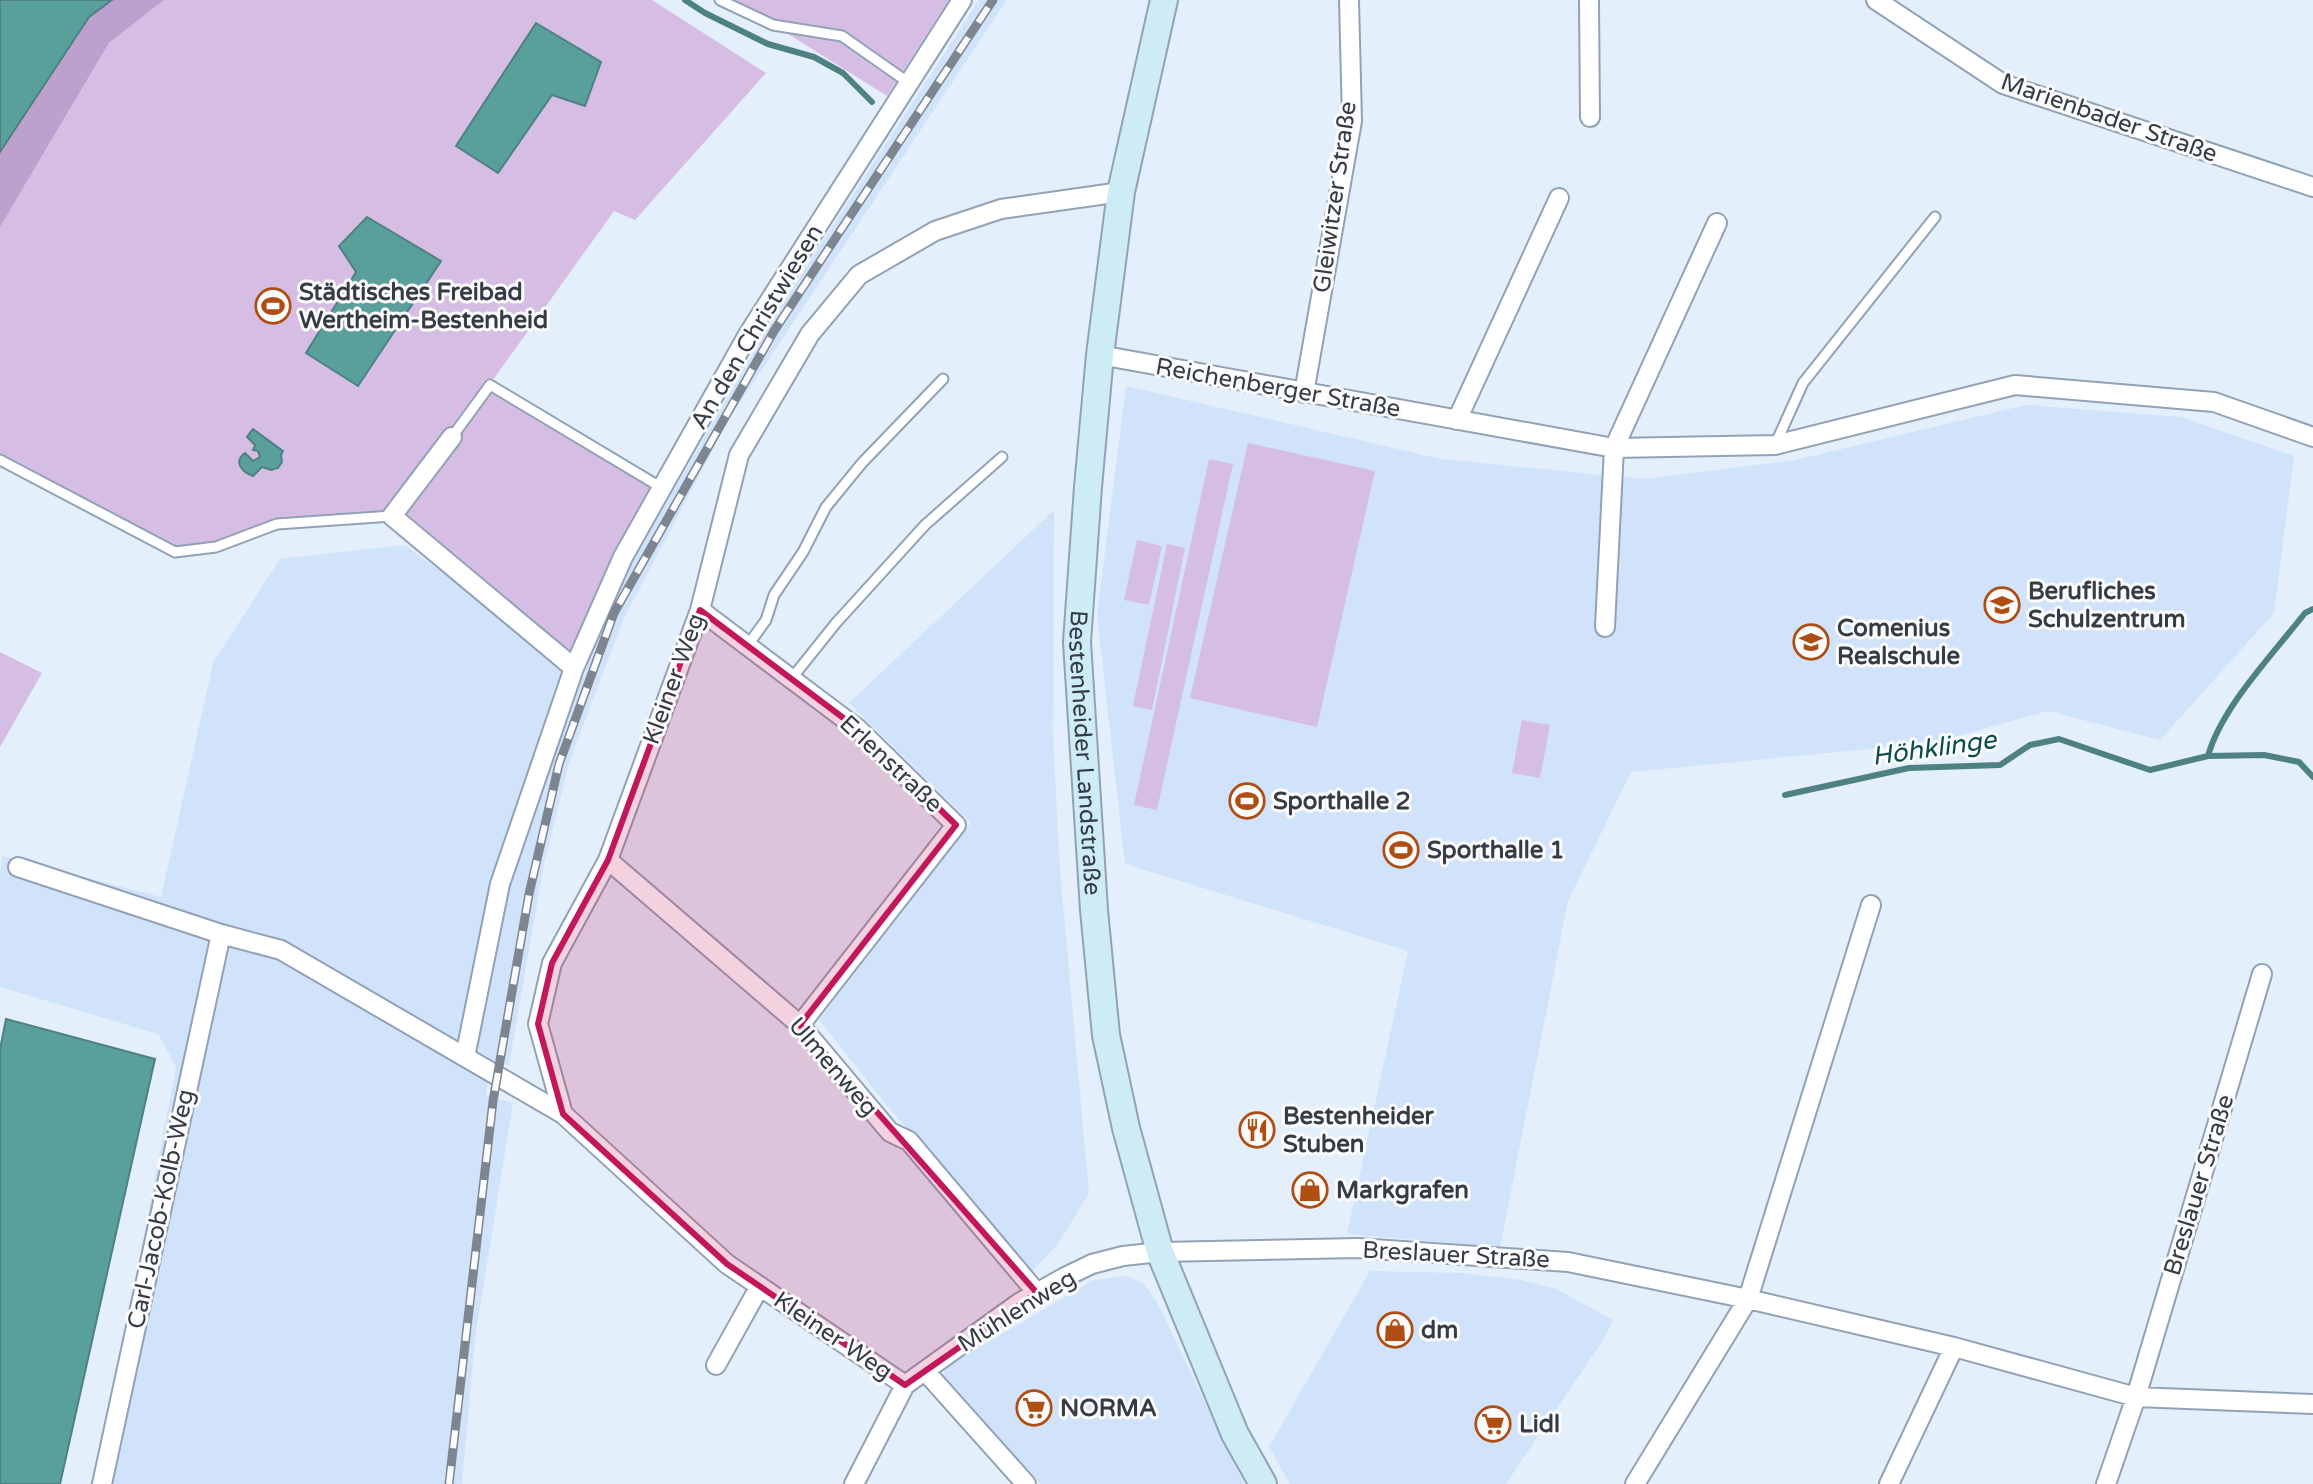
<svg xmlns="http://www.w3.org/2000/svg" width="2313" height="1484" font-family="'Varela Round',sans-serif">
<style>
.built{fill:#d0e3fa}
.green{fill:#d6bde3}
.forest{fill:#bda0cd}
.water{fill:#599f9c;stroke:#4e8182;stroke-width:2}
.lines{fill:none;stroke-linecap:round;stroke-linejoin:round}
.stream{stroke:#4e8182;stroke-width:6}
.service-casing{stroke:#91a2b7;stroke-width:13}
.minor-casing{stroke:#91a2b7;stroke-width:22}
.secondary-casing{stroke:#91a2b7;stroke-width:30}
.service{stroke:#fff;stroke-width:9}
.minor{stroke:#fff;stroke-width:18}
.secondary{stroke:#ceecf5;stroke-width:26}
.rail-casing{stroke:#7d8690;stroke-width:9}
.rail{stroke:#fbfbfb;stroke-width:6;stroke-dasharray:18;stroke-linecap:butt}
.marked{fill:#c2185b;fill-opacity:0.2;stroke:#c2185b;stroke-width:6;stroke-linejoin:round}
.labels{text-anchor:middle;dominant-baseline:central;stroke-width:6;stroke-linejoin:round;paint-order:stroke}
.street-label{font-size:24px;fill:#353c45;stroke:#fbfbfb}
.poi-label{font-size:24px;font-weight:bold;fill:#353c45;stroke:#fbfbfb;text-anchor:start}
.water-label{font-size:26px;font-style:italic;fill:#0a4c4a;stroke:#fbfbfb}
</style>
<rect width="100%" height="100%" fill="#e4effc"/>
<!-- built -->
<path class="built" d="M 979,0 L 1007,0 L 729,419 L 624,618 L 569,763 L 544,864 L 509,1065 L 491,1064 L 486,1095 L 513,1103 L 475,1338 L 462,1484 L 97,1484 L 176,1067 L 158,1034 L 0,987 L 0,876 L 2,856 L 161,897 L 213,663 L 280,559 L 405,545 L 583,677 L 608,612 L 627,572 L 772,320 Z
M 1126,386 L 1441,459 L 1643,479 L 1791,461 L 2026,405 L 2181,417 L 2294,456 L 2274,613 L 2160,740 L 2048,711 L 1932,743 L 1631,772 L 1568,901 L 1500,1247 L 1347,1234 L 1408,951 L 1125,864 L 1097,615 Z
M 1054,510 L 1053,736 L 1060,871 L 1089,1193 L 1058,1244 L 1031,1272 L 890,1109 L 819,1020 L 971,823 L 849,703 Z
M 1370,1271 L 1462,1273 L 1521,1280 L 1556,1289 L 1613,1320 L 1605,1337 L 1506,1484 L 1290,1484 L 1269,1447 Z
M 1125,1276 L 1143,1283 L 1158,1304 L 1244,1484 L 1041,1484 L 940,1376 L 954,1362 L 1094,1280 Z"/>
<!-- green -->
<path class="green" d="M 164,0 L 652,0 L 766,73 L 635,220 L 614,211 L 490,384 L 662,488 L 574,668 L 392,516 L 277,524 L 216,547 L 175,552 L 0,460 L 0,227 L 109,43 Z
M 734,0 L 949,0 L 887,96 Z
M 1248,443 L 1375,471 L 1317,727 L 1190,698 Z
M 1209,459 L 1233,464 L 1157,810 L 1134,805 Z
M 1137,540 L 1162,546 L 1149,605 L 1124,600 Z
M 1167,544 L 1185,548 L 1152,710 L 1133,706 Z
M 0,652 L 42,673 L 0,747 Z
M 1522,720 L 1550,725 L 1540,778 L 1512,773 Z"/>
<!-- forest -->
<path class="forest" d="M 112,0 L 164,0 L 109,43 L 0,227 L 0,152 L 89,17 Z"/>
<!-- water -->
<path class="water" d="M 0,0 L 112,0 L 89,17 L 0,152 Z
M 536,23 L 601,62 L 585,106 L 552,95 L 498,173 L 456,146 Z
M 367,217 L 441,261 L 358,386 L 306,353 L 356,272 L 339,246 Z
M 253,429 L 283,451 L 281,455 L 282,462 L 278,468 L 271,470 L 262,467 L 253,476 C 242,472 233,462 245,453 L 253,461 L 260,457 L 258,451 L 253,450 L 255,445 L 247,437 Z
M 6,1019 L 155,1059 L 60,1484 L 0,1484 L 0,1049 Z"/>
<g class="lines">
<!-- stream -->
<path class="stream" d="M 685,0 L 705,13 L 768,44 L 814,57 L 843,73 L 872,102
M 2208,756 C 2221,708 2273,654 2305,613 L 2313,609
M 1785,795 L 1909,768 L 2000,765 L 2030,745 L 2059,739 L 2150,770 L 2208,756 L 2264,755 L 2299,762 L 2313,777"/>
<defs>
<path id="service" d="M 720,0 L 773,25 L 842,36 L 909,83
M 452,437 L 490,385 L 662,488
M 1775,445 L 1803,383 L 1935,217
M 0,460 L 175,552 L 216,547 L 277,524 L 392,516
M 748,645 L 766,620 L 774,595 L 803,552 L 826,507 L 862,463 L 943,379
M 792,678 L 836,623 L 925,525 L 1002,457"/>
<path id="minor" d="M 1589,0 L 1590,117
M 1876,0 L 2003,84 L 2313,187
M 1100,355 L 1614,448 L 1775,445 L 2015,385 L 2214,402 L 2313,437
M 1304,393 L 1352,121 L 1349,0
M 1457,420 L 1559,198
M 452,437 L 392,516 L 574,668
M 700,610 L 858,729 L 956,825 L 800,1025
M 1605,627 L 1614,448 L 1717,223
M 608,860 L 800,1025 L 890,1132 L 909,1141 L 1037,1293
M 18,867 L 221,934
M 465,1057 L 500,884 L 574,668 L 623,557 L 749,333 L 962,0
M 716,1365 L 760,1286
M 925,1371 L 1026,1484
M 905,1385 L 727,1264 L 563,1114 L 538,1024 L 552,963 L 608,860 L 700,610 L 739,455 L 810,334 L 859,275 L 935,231 L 1001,209 L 1121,192
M 102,1484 L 221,934 L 281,950 L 563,1114
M 854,1484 L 905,1385 L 1019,1303 L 1065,1277 L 1092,1264 L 1123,1256 L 1160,1252 L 1358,1248 L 1568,1262 L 1748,1299 L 1954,1347 L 2136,1397 L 2313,1404
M 1635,1484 L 1748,1299 L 1871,905
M 1889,1484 L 1954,1347
M 2106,1484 L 2136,1397 L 2262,974"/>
<g id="secondary">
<path id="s1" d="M 1164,0 L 1121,192 L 1100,355 L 1088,487 L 1077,642 L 1094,910 L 1106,1035 L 1126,1128 L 1160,1252 L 1235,1434 L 1263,1484"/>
</g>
</defs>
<!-- service casing -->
<use href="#service" class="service-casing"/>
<!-- minor casing -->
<use href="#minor" class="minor-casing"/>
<!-- secondary casing -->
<use href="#secondary" class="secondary-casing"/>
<!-- service -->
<use href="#service" class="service"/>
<!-- minor -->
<use href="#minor" class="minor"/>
<!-- secondary -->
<use href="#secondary" class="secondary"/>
<defs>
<path id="rail" d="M 449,1484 L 493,1101 L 529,894 L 559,764 L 614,613 L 774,331 L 993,0"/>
</defs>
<!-- rail casing -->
<use href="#rail" class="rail-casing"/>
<!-- rail -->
<use href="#rail" class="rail"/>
</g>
<!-- marked area -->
<path class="marked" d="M 700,610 L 858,729 L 956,825 L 800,1025 L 1037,1293 L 905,1385 L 727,1264 L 563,1114 L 538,1024 L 552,963 L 608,860 Z"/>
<!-- icons -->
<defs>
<symbol id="stadium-ring" viewBox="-11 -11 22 22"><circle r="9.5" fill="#fbfbfb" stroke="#af4d13" stroke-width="1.5"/><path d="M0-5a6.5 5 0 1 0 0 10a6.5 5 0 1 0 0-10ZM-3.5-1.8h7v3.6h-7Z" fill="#af4d13"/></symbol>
<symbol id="school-ring" viewBox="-11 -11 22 22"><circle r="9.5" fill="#fbfbfb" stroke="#af4d13" stroke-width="1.5"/><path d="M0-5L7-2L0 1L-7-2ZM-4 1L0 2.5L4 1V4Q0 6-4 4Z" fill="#af4d13"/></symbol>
<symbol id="restaurant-ring" viewBox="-11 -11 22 22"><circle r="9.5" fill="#fbfbfb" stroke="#af4d13" stroke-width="1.5"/><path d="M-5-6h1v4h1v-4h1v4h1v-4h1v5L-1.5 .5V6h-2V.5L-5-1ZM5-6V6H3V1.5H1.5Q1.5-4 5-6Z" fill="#af4d13"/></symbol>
<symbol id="shop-ring" viewBox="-11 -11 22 22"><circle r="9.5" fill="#fbfbfb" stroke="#af4d13" stroke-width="1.5"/><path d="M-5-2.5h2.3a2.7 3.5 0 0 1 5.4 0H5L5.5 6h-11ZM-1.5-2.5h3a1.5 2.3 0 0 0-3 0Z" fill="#af4d13"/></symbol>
<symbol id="supermarket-ring" viewBox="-11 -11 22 22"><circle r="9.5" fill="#fbfbfb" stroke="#af4d13" stroke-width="1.5"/><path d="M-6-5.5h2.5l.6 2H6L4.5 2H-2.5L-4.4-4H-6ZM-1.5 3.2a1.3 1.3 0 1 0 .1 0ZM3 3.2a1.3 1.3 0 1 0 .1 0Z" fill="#af4d13"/></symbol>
</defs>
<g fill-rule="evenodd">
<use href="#stadium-ring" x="253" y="286" width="40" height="40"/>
<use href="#school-ring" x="1982" y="585" width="40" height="40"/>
<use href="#school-ring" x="1791" y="622" width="40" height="40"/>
<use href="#stadium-ring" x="1227" y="781" width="40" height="40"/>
<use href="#stadium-ring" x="1381" y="830" width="40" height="40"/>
<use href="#restaurant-ring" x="1237" y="1110" width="40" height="40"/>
<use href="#shop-ring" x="1290" y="1170" width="40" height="40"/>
<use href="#shop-ring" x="1375" y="1310" width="40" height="40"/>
<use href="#supermarket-ring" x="1014" y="1388" width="40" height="40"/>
<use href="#supermarket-ring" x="1473" y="1404" width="40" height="40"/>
</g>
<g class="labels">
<!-- street labels -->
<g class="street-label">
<text transform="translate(2109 118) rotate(19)">Marienbader Straße</text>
<text transform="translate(1335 197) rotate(-82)">Gleiwitzer Straße</text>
<text transform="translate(757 327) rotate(-59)">An den Christwiesen</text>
<text transform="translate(1278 388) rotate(10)">Reichenberger Straße</text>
<text transform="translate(674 679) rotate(-70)">Kleiner Weg</text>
<text stroke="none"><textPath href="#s1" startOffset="760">Bestenheider Landstraße</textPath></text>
<text transform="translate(891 764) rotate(43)">Erlenstraße</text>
<text transform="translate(833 1067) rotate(49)">Ulmenweg</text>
<text transform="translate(2199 1185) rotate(-73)">Breslauer Straße</text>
<text transform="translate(161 1209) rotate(-78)">Carl-Jacob-Kolb-Weg</text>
<text transform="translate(1456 1255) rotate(3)">Breslauer Straße</text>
<text transform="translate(1017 1311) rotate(-32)">Mühlenweg</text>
<text transform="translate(833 1336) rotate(34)">Kleiner Weg</text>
</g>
<!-- poi labels -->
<g class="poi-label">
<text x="299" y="292">Städtisches Freibad<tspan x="299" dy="28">Wertheim-Bestenheid</tspan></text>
<text x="2028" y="591">Berufliches<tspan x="2028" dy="28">Schulzentrum</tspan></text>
<text x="1837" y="628">Comenius<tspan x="1837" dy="28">Realschule</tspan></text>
<text x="1273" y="801">Sporthalle 2</text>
<text x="1427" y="850">Sporthalle 1</text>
<text x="1283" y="1116">Bestenheider<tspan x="1283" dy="28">Stuben</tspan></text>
<text x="1336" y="1190">Markgrafen</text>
<text x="1421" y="1330">dm</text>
<text x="1060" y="1408">NORMA</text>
<text x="1519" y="1424">Lidl</text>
</g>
<!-- water labels -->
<g class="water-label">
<text transform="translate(1934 748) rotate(-8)">Höhklinge</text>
</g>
</g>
</svg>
